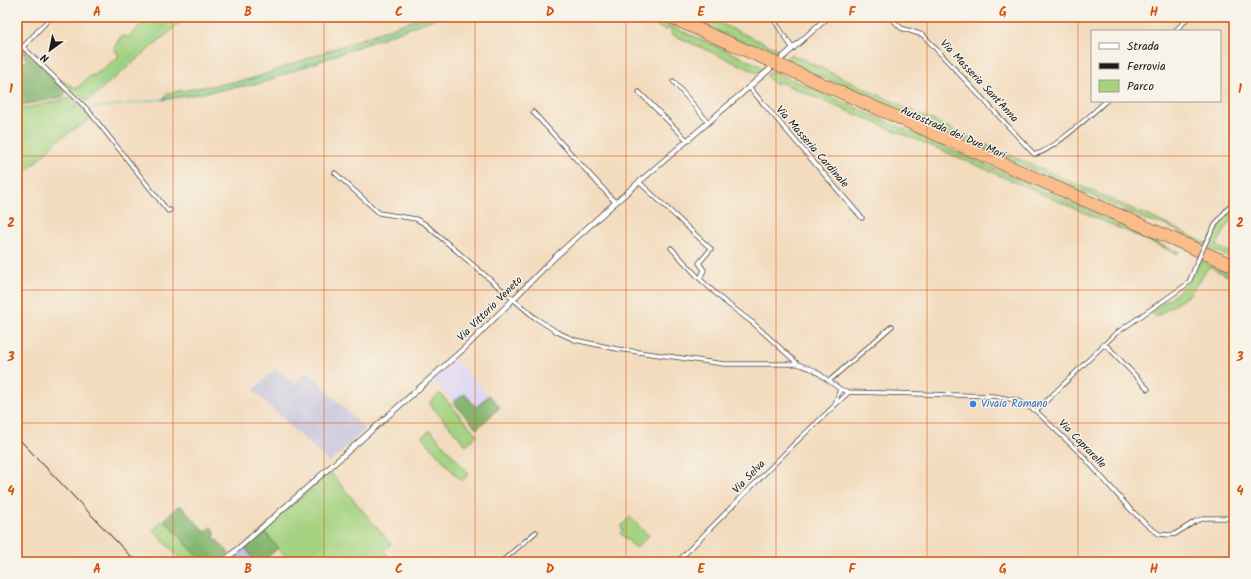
<svg xmlns="http://www.w3.org/2000/svg" width="1251" height="579" font-family="Kalam,sans-serif">
<style>
.built{fill:#dfd5f5}
.industrial{fill:#c3c1db}
.green{fill:#a5d381;stroke:#60784e}
.forest{fill:#84b56f;stroke:#506846}
.lines{fill:none;stroke-linecap:round;stroke-linejoin:round}
.stream{stroke:#53c1c9;stroke-width:1}
.minor-casing{stroke:#3c3934;stroke-width:5}
.tertiary-casing{stroke:#3c3934;stroke-width:6}
.motorway-casing{stroke:#3c3934;stroke-width:8}
.minor{stroke:#fff;stroke-width:3.5}
.tertiary{stroke:#fff;stroke-width:4.5}
.motorway{stroke:#f9bc8a;stroke-width:7}
.rail{stroke:#1c1c1c;stroke-width:1}
.minor-bridge-casing{stroke:#3c3934;stroke-width:5;stroke-linecap:butt}
.minor-bridge{stroke:#fff;stroke-width:3.5}
.grid{fill:none;stroke:#d4530e;stroke-width:1;stroke-opacity:0.55}
.shop-dot{fill:#3f7fe0;stroke:#f7f3e8;stroke-width:1.5}
.labels{text-anchor:middle;dominant-baseline:central;stroke-width:3;stroke-linejoin:round;paint-order:stroke}
.street-label{font-size:11px;fill:#1c1c1c;stroke:#f7f3e8}
.shop-label{font-size:11px;fill:#366cbe;stroke:#f7f3e8;text-anchor:start}
.neatline{fill:none;stroke:#d4530e;stroke-width:1.5}
.grid-label{font-size:13px;text-anchor:middle;font-weight:bold;fill:#d4530e}
</style>
<rect width="100%" height="100%" fill="#f7f3e8"/>
<filter id="ink" filterUnits="userSpaceOnUse"><feTurbulence type="fractalNoise" baseFrequency=".025" numOctaves="2"/><feDisplacementMap in="SourceGraphic" scale="8" xChannelSelector="R" yChannelSelector="G"/><feConvolveMatrix kernelMatrix="1 2 1 2 8 2 1 2 1" color-interpolation-filters="sRGB"/></filter>
<filter id="wash" filterUnits="userSpaceOnUse"><feTurbulence type="fractalNoise" baseFrequency=".012" numOctaves="4" result="noise"/><feDisplacementMap in="SourceGraphic" scale="16" xChannelSelector="R" yChannelSelector="G"/><feGaussianBlur stdDeviation="0.9" result="paint"/><feColorMatrix in="noise" values="0 0 0 0 0 0 0 0 0 0 0 0 0 0 0 0 0 1.4 0 .05"/><feComposite in="paint" operator="in"/></filter>
<g filter="url(#wash)">
<rect width="100%" height="100%" fill="#f3dbbe"/>
<!-- built -->
<path class="built" d="M 455,359 L 489,395 L 476,407 L 465,394 L 453,402 L 432,380 Z"/>
<!-- industrial -->
<path class="industrial" d="M 276,368 L 295,384 L 308,371 L 365,429 L 329,463 L 253,390 Z
M 244,546 L 256,562 L 228,562 L 228,561 Z"/>
<!-- green -->
<path class="green" d="M 148,17 L 187,17 L 87,101 L 61,83 L 62,81 L 75,88 L 78,87 L 90,76 L 95,75 L 119,56 L 114,48 L 121,36 L 129,37 Z
M 422,17 L 439,17 L 261,83 L 162,100 L 168,93 L 251,79 Z
M 630,17 L 650,17 L 765,68 L 758,73 L 671,34 L 672,30 L 667,28 L 666,31 L 647,20 L 638,20 Z
M 685,17 L 706,17 L 784,52 L 778,57 Z
M 791,54 L 975,140 L 1149,216 L 1208,244 L 1224,216 L 1234,205 L 1234,213 L 1216,246 L 1234,254 L 1234,259 L 1186,238 C 1177,229 1163,223 1151,222 L 784,60 Z
M 772,71 L 1134,230 L 1133,232 L 1172,250 L 1179,251 L 1178,254 L 967,161 L 779,82 L 775,85 L 766,76 Z
M 72,98 L 91,118 L 58,140 L 17,181 L 17,110 Z
M 1201,260 L 1234,275 L 1234,279 L 1209,267 L 1189,295 L 1156,317 L 1151,312 C 1175,294 1188,289 1201,260 Z
M 440,393 L 477,435 L 466,445 L 429,403 Z
M 430,430 L 469,474 L 461,481 L 422,437 Z
M 330,472 L 391,544 L 384,551 L 393,562 L 289,562 L 263,530 Z
M 630,517 L 649,536 L 636,548 L 620,533 L 623,530 L 620,527 Z
M 164,519 L 203,562 L 183,562 L 153,530 Z"/>
<!-- forest -->
<path class="forest" d="M 22,47 L 66,90 L 63,97 L 17,106 L 17,61 L 21,60 L 24,63 L 27,61 L 20,48 Z
M 465,394 L 476,407 L 489,395 L 500,407 L 477,429 L 453,402 Z
M 178,506 L 181,506 L 205,532 L 211,527 L 216,532 L 214,537 L 229,553 L 219,562 L 203,562 L 164,519 Z
M 263,530 L 278,548 L 262,562 L 256,562 L 244,546 Z"/>
<g class="lines">
<!-- stream -->
<path class="stream" d="M 85,98 L 174,17
M 74,107 L 78,104
M 92,108 C 152,102 213,92 271,75 C 325,60 377,37 428,17
M 65,111 L 80,107"/>
</g>
</g>
<g filter="url(#ink)">
<g class="lines">
<defs>
<path id="minor" d="M 772,17 L 793,49
M 890,17 L 901,28 L 923,35 L 1034,154 C 1048,155 1094,112 1106,101
M 1175,31 L 1189,17
M 17,43 L 23,47 L 88,110 L 168,211 L 170,210
M 23,47 L 49,19
M 673,81 L 708,122
M 749,87 L 862,218
M 639,92 L 687,140
M 533,112 L 615,202
M 335,173 L 379,213 L 416,219 L 425,224 L 534,317 L 557,332 L 575,340 L 617,349 L 724,364 L 798,364 L 814,370 L 840,389 L 849,392 L 993,396 L 1016,400 L 1036,411 L 1083,456 L 1130,509 L 1149,527 L 1159,534 L 1169,535 L 1175,534 L 1196,521 L 1205,518 L 1234,518
M 639,182 L 711,249 L 699,263 L 704,270 L 700,279
M 1206,242 L 1215,225 L 1234,200
M 671,248 L 700,279 L 724,301 L 753,323 L 798,364
M 1102,345 L 1108,347 L 1148,389
M 829,381 L 892,326
M 835,404 L 840,389
M 1036,411 L 1115,334 L 1186,285 L 1190,280 L 1198,260
M 501,562 L 536,532
M 677,562 L 795,443 L 849,392"/>
<path id="tertiary" d="M 782,58 L 828,17
M 223,562 L 468,345 L 554,258 L 608,209 L 770,69"/>
<path id="motorway" d="M 664,17 L 1234,269
M 677,17 L 1234,263"/>
</defs>
<!-- minor casing -->
<use href="#minor" class="minor-casing"/>
<!-- tertiary casing -->
<use href="#tertiary" class="tertiary-casing"/>
<!-- motorway casing -->
<use href="#motorway" class="motorway-casing"/>
<!-- minor -->
<use href="#minor" class="minor"/>
<!-- tertiary -->
<use href="#tertiary" class="tertiary"/>
<!-- motorway -->
<use href="#motorway" class="motorway"/>
<!-- rail -->
<path class="rail" d="M 17,437 L 136,562"/>
<defs>
<path id="minor-bridge" d="M 1198,260 L 1206,242"/>
</defs>
<!-- minor-bridge casing -->
<use href="#minor-bridge" class="minor-bridge-casing"/>
<!-- minor-bridge -->
<use href="#minor-bridge" class="minor-bridge"/>
</g>
</g>
<!-- grid -->
<path class="grid" d="M 173,17 L 173,562M 324,17 L 324,562M 475,17 L 475,562M 626,17 L 626,562M 776,17 L 776,562M 927,17 L 927,562M 1078,17 L 1078,562M 17,156 L 1234,156M 17,290 L 1234,290M 17,423 L 1234,423"/>
<!-- markers -->
<circle class="shop-dot" cx="973" cy="404" r="4"/>
<g class="labels">
<!-- street labels -->
<g class="street-label">
<text transform="translate(979 81) rotate(47)">Via Masseria Sant'Anna</text>
<text transform="translate(953 133) rotate(24)">Autostrada dei Due Mari</text>
<text transform="translate(812 147) rotate(49)">Via Masseria Cardinale</text>
<text transform="translate(490 309) rotate(-45)">Via Vittorio Veneto</text>
<text transform="translate(1082 444) rotate(46)">Via Caprarelle</text>
<text transform="translate(749 477) rotate(-46)">Via Selva</text>
</g>
<!-- shop labels -->
<g class="shop-label">
<text x="981" y="404">Vivaio Romano</text>
</g>
</g>
<!-- margin -->
<rect width="1251" height="579" fill="none" stroke="#f7f3e8" stroke-width="44"/>
<!-- legend -->
<rect x="1091" y="30" width="130" height="72" fill="#f7f3e8" stroke="#9f9d96"/>
<rect x="1099" y="43" width="20" height="6" fill="#ffffff" stroke="#9f9d96"/>
<text x="1127" y="50" font-size="12" fill="#1c1c1c">Strada</text>
<rect x="1099" y="63" width="20" height="6" fill="#1c1c1c" stroke="#9f9d96"/>
<text x="1127" y="70" font-size="12" fill="#1c1c1c">Ferrovia</text>
<rect x="1099" y="80" width="20" height="12" fill="#a5d381" stroke="#9f9d96"/>
<text x="1127" y="90" font-size="12" fill="#1c1c1c">Parco</text>
<!-- north arrow -->
<g transform="translate(50 50) rotate(213)" stroke="#f7f3e8" stroke-width="3" paint-order="stroke">
<path d="M0-3L7 15L0 10L-7 15Z" fill="#1c1c1c"/>
<text y="-6" font-size="11" font-weight="bold" text-anchor="middle" fill="#1c1c1c">N</text>
</g>
<rect x="22" y="22" width="1207" height="535" class="neatline"/>
<g class="grid-label">
<text x="97" y="16">A</text>
<text x="248" y="16">B</text>
<text x="399" y="16">C</text>
<text x="550" y="16">D</text>
<text x="701" y="16">E</text>
<text x="852" y="16">F</text>
<text x="1003" y="16">G</text>
<text x="1154" y="16">H</text>
<text x="11" y="93">1</text>
<text x="1240" y="93">1</text>
<text x="11" y="227">2</text>
<text x="1240" y="227">2</text>
<text x="11" y="361">3</text>
<text x="1240" y="361">3</text>
<text x="11" y="495">4</text>
<text x="1240" y="495">4</text>
<text x="97" y="573">A</text>
<text x="248" y="573">B</text>
<text x="399" y="573">C</text>
<text x="550" y="573">D</text>
<text x="701" y="573">E</text>
<text x="852" y="573">F</text>
<text x="1003" y="573">G</text>
<text x="1154" y="573">H</text>
</g>
</svg>
